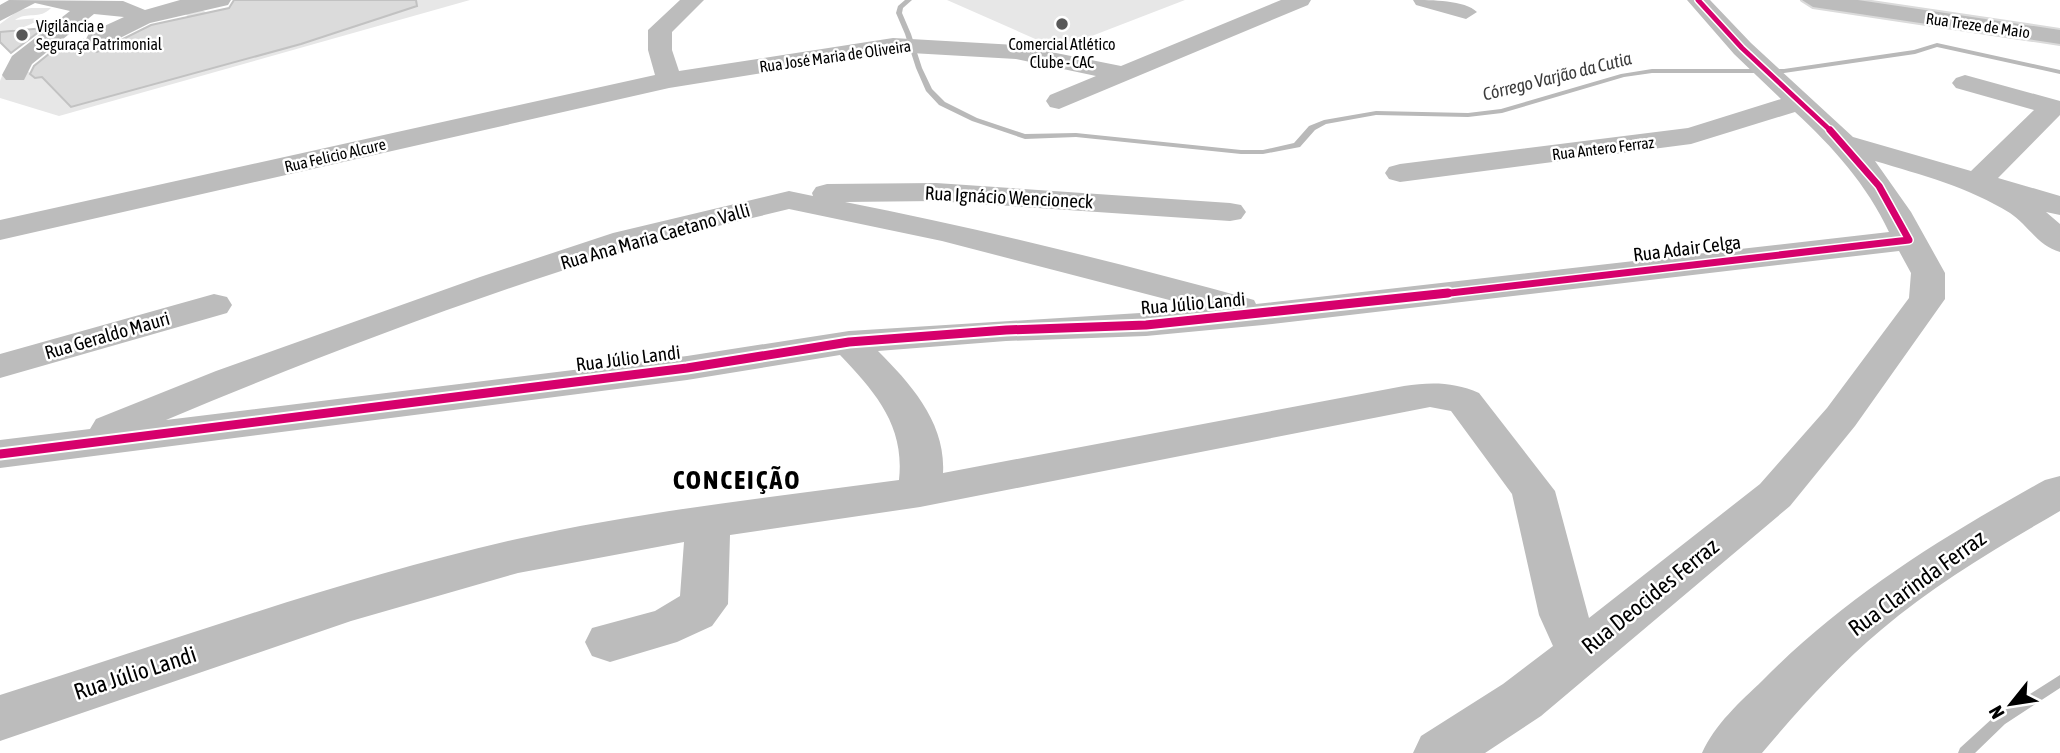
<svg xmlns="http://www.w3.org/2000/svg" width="2060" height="753" font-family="'Asap Condensed',sans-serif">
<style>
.green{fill:#e7e7e7}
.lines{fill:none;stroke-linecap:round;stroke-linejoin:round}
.stream{fill:#b9b9b9;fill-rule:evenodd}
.building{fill:#dbdbdb;stroke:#c2c2c2;stroke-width:2}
.highway-casing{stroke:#dbdbdb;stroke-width:4}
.path{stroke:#c2c2c2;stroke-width:2.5;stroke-dasharray:1 2.5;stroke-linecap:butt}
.minor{fill:#bcbcbc;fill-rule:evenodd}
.highway{fill:#bcbcbc;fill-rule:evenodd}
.cycleway-far2-casing{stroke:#fff;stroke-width:8}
.cycleway-far1-casing{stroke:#fff;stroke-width:10}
.cycleway-casing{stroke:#fff;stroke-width:13}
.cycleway-far2{stroke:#d6006c;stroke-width:5}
.cycleway-far1{stroke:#d6006c;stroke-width:7}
.cycleway{stroke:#d6006c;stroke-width:9}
.poi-dot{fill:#595959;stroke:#fff;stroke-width:2.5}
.labels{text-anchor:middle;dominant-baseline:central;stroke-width:5;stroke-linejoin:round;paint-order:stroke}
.far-street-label{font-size:16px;fill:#000;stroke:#fff}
.far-poi-label{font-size:16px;fill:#000;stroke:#fff;text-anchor:start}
.far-water-label{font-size:18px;font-style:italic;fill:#3c3c3c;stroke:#fff}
.street-label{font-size:19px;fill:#000;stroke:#fff}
.near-street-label{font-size:23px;fill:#000;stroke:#fff}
.district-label{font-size:26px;font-weight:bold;letter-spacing:2px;fill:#000;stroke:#fff}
</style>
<rect width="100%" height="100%" fill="#fff"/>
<!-- green -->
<path class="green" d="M 394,0 L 470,0 L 59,116 L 0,98 L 0,81 L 4,71 L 23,66 L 35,78 L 224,42 L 185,14 L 201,9 L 214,18 Z
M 947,0 L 1185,0 L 1058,49 Z
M 31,8 L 51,8 C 40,20 27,11 15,20 L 40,18 C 23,32 13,26 0,36 L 0,24 L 19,10 Z"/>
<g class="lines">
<!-- stream -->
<path class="stream" d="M 905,0 L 912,0 L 903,8 L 902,13 L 911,34 L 922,68 L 932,89 L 945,102 L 977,118 L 1025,134 L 1076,133 L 1241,150 L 1263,150 L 1294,143 L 1309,126 L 1324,120 L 1376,111 L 1468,113 L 1501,109 L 1621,74 L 1652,69 L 1784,69 L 1914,50 L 1937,43 L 2060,70 L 2060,74 L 1937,47 L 1915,54 L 1784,73 L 1652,73 L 1624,77 L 1502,113 L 1468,117 L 1376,115 L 1326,124 L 1315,130 L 1300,147 L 1263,154 L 1241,154 L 1076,137 L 1025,139 L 972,121 L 939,105 L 926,91 L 916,68 L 905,34 L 896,13 L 898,6 Z
M 2060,675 L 2060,688 L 2005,724 L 1975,753 L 1958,753 L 1960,748 L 1995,716 Z"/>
</g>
<!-- building -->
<path class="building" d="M 234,0 L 416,0 L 417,6 L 301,44 L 71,107 L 42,77 L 35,78 L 30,74 L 34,66 L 65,41 L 69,43 L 83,40 L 85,49 L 97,52 L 151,25 L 229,8 Z
M 44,28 L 11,53 L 0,42 L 0,32 Z"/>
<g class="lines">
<defs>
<path id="highway" d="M 1802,0 L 1858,0 L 2060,30 L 2060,44 L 1813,7 Z"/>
</defs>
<!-- highway casing -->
<use href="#highway" class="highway-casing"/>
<!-- path -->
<path class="path" d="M 148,44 L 157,52"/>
<!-- minor -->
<path class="minor" d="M 9,0 L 123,1 L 145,10 L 180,0 L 231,0 L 228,5 L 150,23 L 96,50 L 87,48 L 84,43 L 89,33 L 124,17 L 94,14 L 32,64 L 24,80 L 6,80 L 2,75 L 12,56 L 70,11 L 35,3 L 0,21 L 0,5 Z
M 680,0 L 704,0 L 672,32 L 672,50 L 679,71 L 893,38 L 1016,45 L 1121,66 L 1281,0 L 1311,0 L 1308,5 L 1059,109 L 1050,107 L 1046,101 L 1050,95 L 1096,76 L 1016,59 L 893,52 L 669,88 L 0,240 L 0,220 L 655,75 L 648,50 L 648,30 Z
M 1413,0 C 1431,0 1465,0 1477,12 L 1466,19 L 1416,5 Z
M 1687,0 L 1710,0 L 1751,43 L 1853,137 L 1971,171 L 2034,110 L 1956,88 L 1952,83 L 1956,78 L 1965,75 L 2060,101 L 2060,115 L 1998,178 L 2060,196 L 2060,215 L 2046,212 L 2060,224 L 2060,252 C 2038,246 2028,225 2010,213 C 1968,187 1922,175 1875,161 L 1911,212 L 1945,273 L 1945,299 L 1855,426 L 1790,506 L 1541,716 L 1485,753 L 1413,753 L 1421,736 L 1503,684 L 1553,646 L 1539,615 L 1512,494 L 1451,411 L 1430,407 L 920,507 L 730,535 L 728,604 L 712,626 L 677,642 L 610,662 L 592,656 L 585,642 L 592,628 L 655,611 L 680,596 L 684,542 L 518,573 L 351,621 L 0,741 L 0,695 C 171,641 342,579 517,539 C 643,511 772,497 899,480 C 905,425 875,392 840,355 L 687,380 L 0,468 L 0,440 L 90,429 L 96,419 L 216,371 L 480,277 L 613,233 L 789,191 L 813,196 L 812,193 L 816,187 L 827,184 L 936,183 L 1230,203 L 1241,205 L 1246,212 L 1241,219 L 1230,221 L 936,201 L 845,202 C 983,229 1119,263 1254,300 L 1256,304 L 1889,232 C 1867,185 1833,147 1795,112 L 1691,144 L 1400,182 L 1389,179 L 1385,173 L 1389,167 L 1400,164 L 1688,128 L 1781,99 L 1734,54 ZM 789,209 L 942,241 L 1204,309 L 849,331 L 687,356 L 166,420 C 319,356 476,296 634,248 C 685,232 738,222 789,209 ZM 1899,251 L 1911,273 L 1909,298 L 1827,408 L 1760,484 L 1589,618 L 1555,491 L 1479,393 C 1454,382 1431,382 1404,386 L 943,473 C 946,423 911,384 878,351 L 1006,341 L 1146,336 L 1263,325 Z
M 214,294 L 227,297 L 232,305 L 227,313 L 0,378 L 0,354 Z
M 2060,476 L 2060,511 C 1998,547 1936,583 1881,630 C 1838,666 1799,709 1762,753 L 1702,753 C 1715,724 1740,702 1763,680 C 1846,596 1942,537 2045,480 Z"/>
<!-- highway -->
<use href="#highway" class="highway"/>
<defs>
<path id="cycleway-far2" d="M 1698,0 L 1742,48 L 1831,131"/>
<path id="cycleway-far1" d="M 1433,295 L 1909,240 L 1879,186 L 1830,130"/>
<path id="cycleway" d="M 0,454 L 687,368 L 849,342 L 1006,330 L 1146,325 L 1448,293"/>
</defs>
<!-- cycleway-far2 casing -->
<use href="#cycleway-far2" class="cycleway-far2-casing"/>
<!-- cycleway-far1 casing -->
<use href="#cycleway-far1" class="cycleway-far1-casing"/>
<!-- cycleway casing -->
<use href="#cycleway" class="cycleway-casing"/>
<!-- cycleway-far2 -->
<use href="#cycleway-far2" class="cycleway-far2"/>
<!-- cycleway-far1 -->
<use href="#cycleway-far1" class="cycleway-far1"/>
<!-- cycleway -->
<use href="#cycleway" class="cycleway"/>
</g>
<!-- markers -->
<g class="poi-dot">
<circle cx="1062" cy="24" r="7"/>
<circle cx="22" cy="35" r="7"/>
</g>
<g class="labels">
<!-- far-street labels -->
<g class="far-street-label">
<text transform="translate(1978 25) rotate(8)">Rua Treze de Maio</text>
<text transform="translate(835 56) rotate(-8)">Rua José Maria de Oliveira</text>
<text transform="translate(1603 148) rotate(-7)">Rua Antero Ferraz</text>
<text transform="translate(335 155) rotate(-13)">Rua Felicio Alcure</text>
</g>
<!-- far-poi labels -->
<g class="far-poi-label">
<text x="36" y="26">Vigilância e<tspan x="36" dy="18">Seguraça Patrimonial</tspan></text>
<text x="1062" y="44" text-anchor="middle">Comercial Atlético<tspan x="1062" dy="18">Clube - CAC</tspan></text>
</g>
<!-- far-water labels -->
<g class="far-water-label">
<text transform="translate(1557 76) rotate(-14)">Córrego Varjão da Cutia</text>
</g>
<!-- street labels -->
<g class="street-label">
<text transform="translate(1009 197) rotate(3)">Rua Ignácio Wencioneck</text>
<text transform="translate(655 236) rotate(-16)">Rua Ana Maria Caetano Valli</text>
<text transform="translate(1687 248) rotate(-7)">Rua Adair Celga</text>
<text transform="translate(1193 303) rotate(-5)">Rua Júlio Landi</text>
<text transform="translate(107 335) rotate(-16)">Rua Geraldo Mauri</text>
<text transform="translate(628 358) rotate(-7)">Rua Júlio Landi</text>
</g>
<!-- near-street labels -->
<g class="near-street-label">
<text transform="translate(1917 583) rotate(-36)">Rua Clarinda Ferraz</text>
<text transform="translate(1650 596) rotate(-39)">Rua Deocides Ferraz</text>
<text transform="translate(135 673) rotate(-18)">Rua Júlio Landi</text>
</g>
<!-- district labels -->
<g class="district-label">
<text x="737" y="480">CONCEIÇÃO</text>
</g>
</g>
<!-- north arrow -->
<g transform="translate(2011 704) rotate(240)" stroke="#ffffff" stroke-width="5" paint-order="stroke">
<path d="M0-5L12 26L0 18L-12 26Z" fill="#000000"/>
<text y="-10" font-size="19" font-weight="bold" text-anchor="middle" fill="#000000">N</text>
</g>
</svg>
